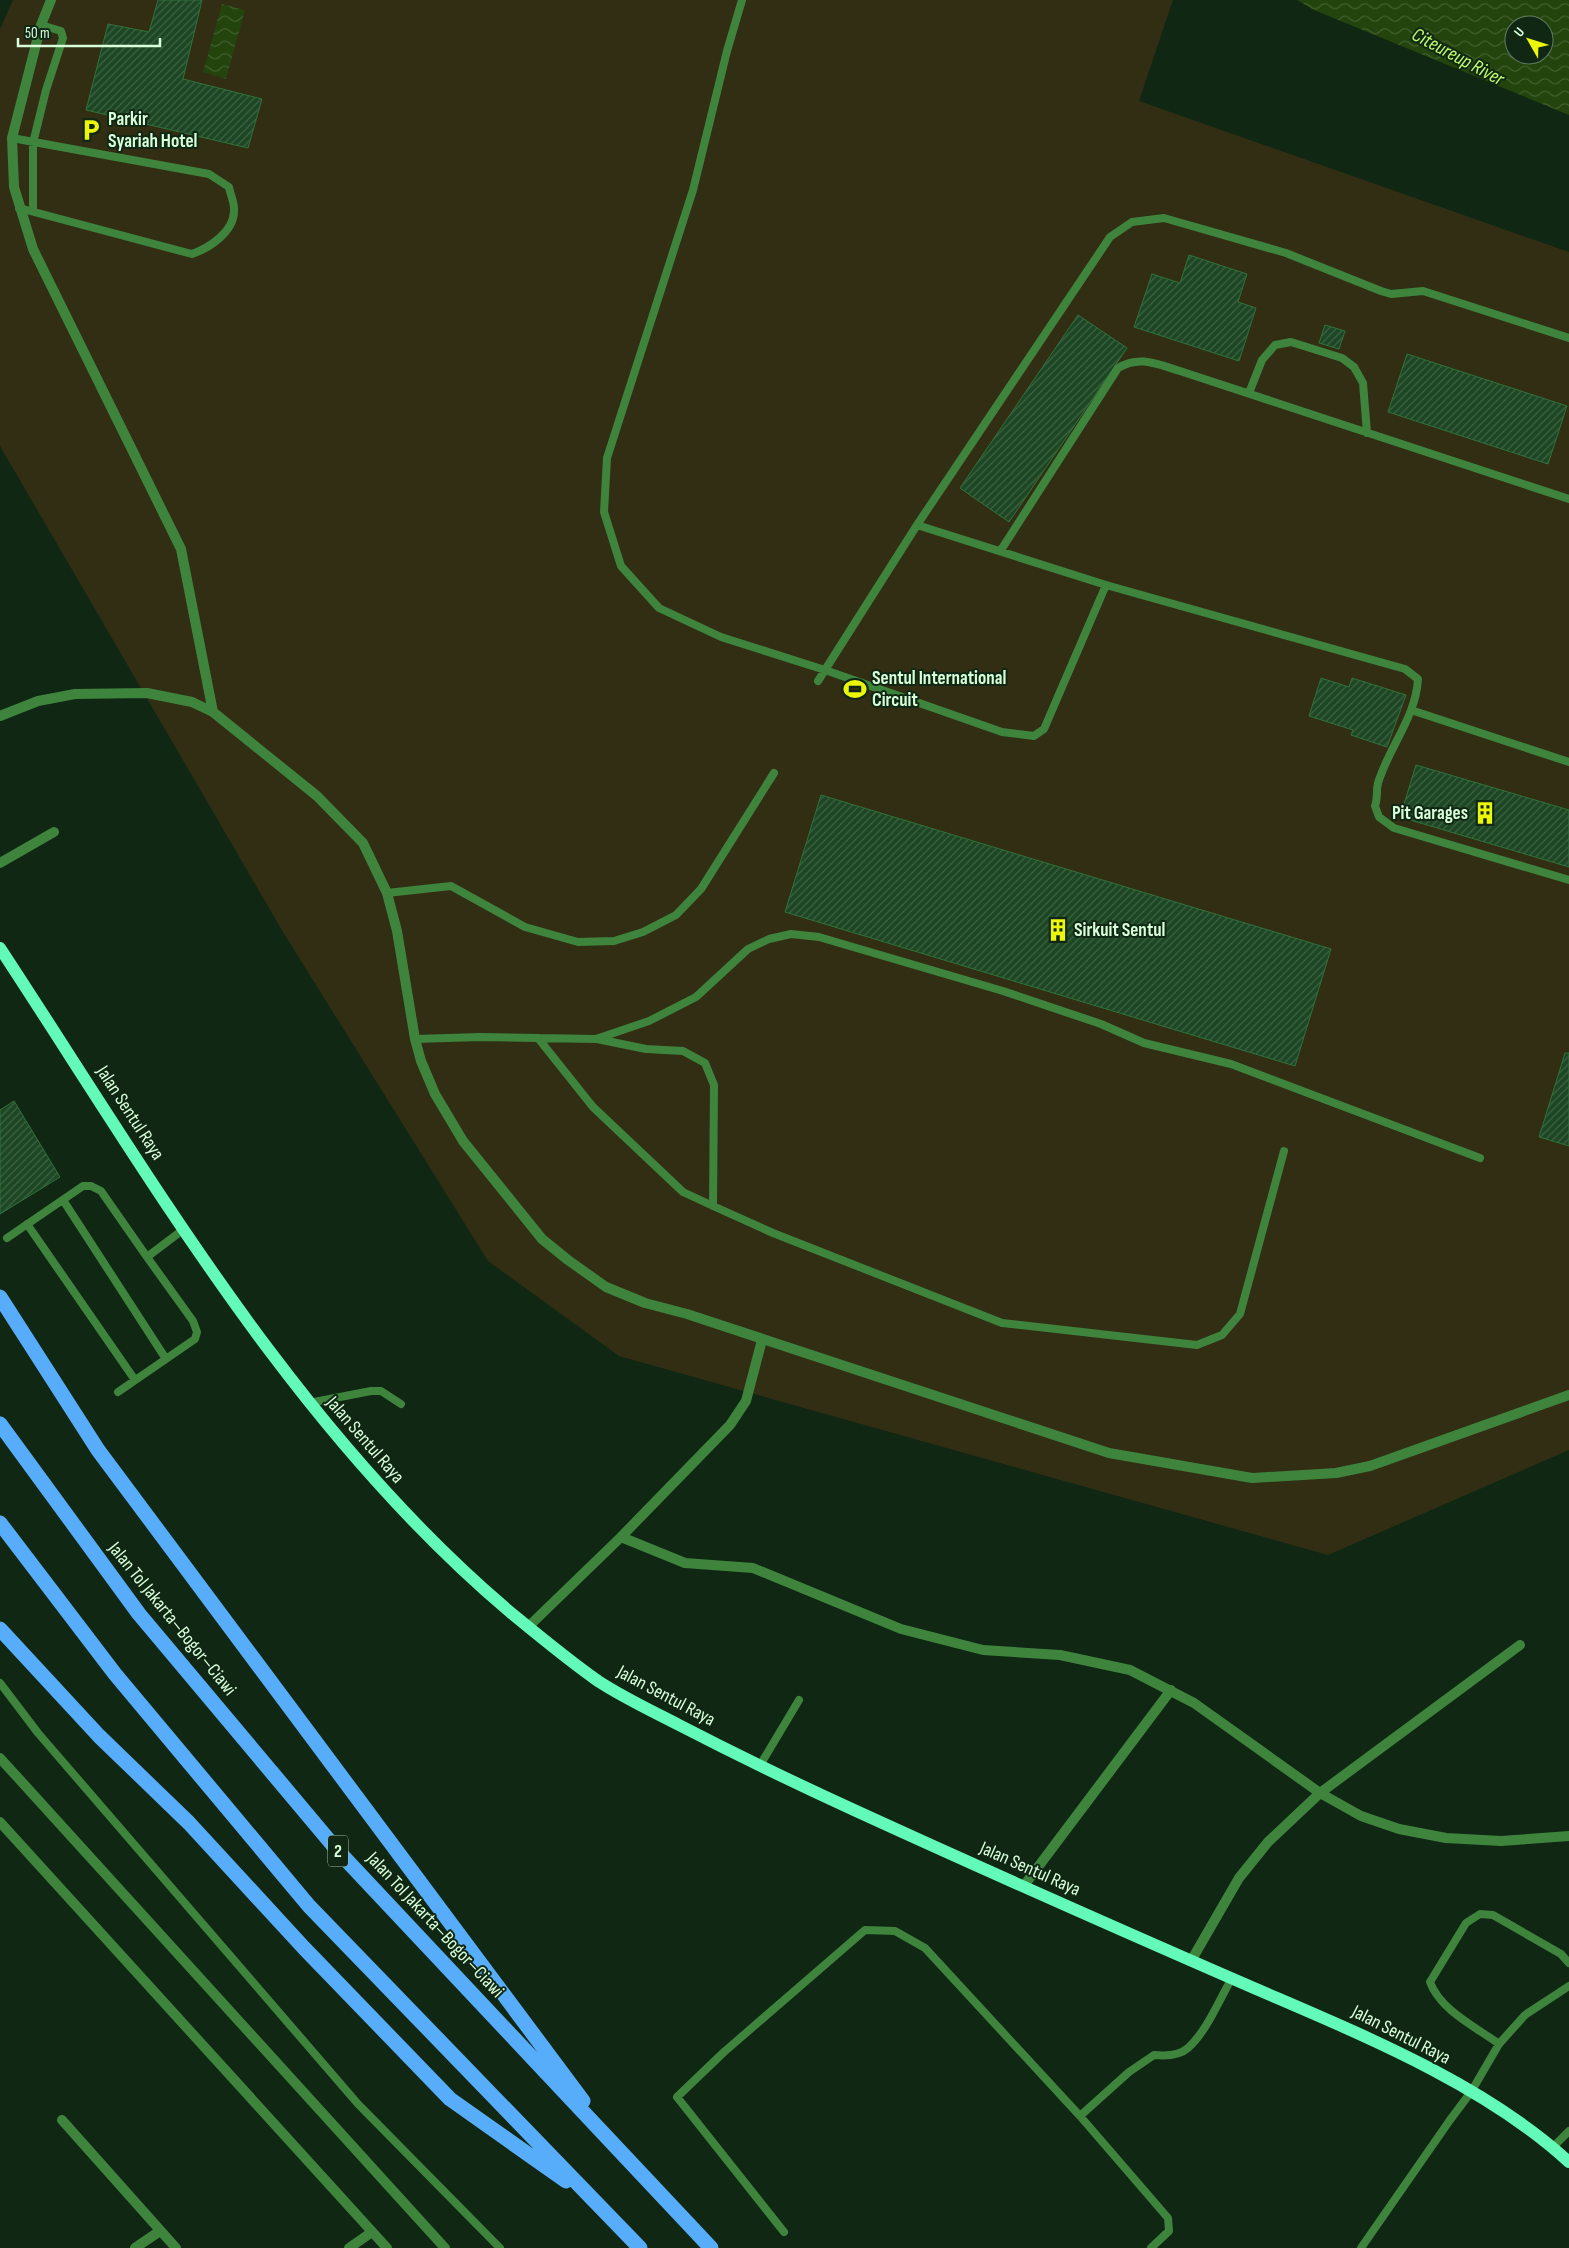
<svg xmlns="http://www.w3.org/2000/svg" width="1569" height="2248" font-family="'Sofia Sans Condensed',sans-serif">
<style>
.park{fill:#312e14}
.water{fill:url(#water-waves);fill-rule:evenodd}
.building{fill:url(#building-hatch);stroke:#30723a}
.lines{fill:none;stroke-linecap:round;stroke-linejoin:round}
.service{stroke:#3e843d;stroke-width:8}
.minor{stroke:#3e843d;stroke-width:10}
.primary{stroke:#63f9b9;stroke-width:12}
.motorway{stroke:#57adf9;stroke-width:15}
.labels{text-anchor:middle;dominant-baseline:central;stroke-width:4;stroke-linejoin:round;paint-order:stroke}
.shield{fill:#102713;stroke:#9cbe9e;stroke-width:1}
.shield-label{font-size:18px;font-weight:bold;fill:#d8feda}
.poi-label{font-size:19px;font-weight:bold;fill:#d8feda;stroke:#102713;text-anchor:start}
.street-label{font-size:19px;fill:#d8feda;stroke:#102713}
.water-label{font-size:20px;font-style:italic;fill:#bef96a;stroke:#102713}
</style>
<defs>
<pattern id="water-waves" width="16" height="10" patternUnits="userSpaceOnUse" patternTransform="scale(1.25)"><rect width="16" height="10" fill="#23440c"/><path d="M0 5q4-4 8 0t8 0" fill="none" stroke="#42602f"/></pattern>
<pattern id="building-hatch" width="6" height="6" patternUnits="userSpaceOnUse" patternTransform="scale(1.25)"><rect width="6" height="6" fill="#1d4724"/><path d="M-1 1l2-2M0 6l6-6M5 7l2-2" fill="none" stroke="#3d6343"/></pattern>
</defs>
<rect width="100%" height="100%" fill="#102713"/>
<!-- park -->
<path class="park" d="M 13,0 L 1173,0 L 1139,101 L 1569,252 L 1569,1450 L 1328,1555 L 619,1356 L 488,1261 L 283,932 L 0,446 L 0,29 Z"/>
<!-- water -->
<path class="water" d="M 1297,0 L 1569,0 L 1569,115 L 1314,10 ZM 1514,25 L 1544,25 L 1544,55 L 1514,55 Z
M 222,4 L 245,10 L 226,79 L 203,72 Z"/>
<!-- building -->
<path class="building" d="M 158,0 L 202,0 L 183,79 L 262,99 L 248,148 L 86,110 L 108,24 L 149,32 Z
M 1189,255 L 1247,274 L 1238,302 L 1256,308 L 1239,361 L 1134,327 L 1152,274 L 1180,283 Z
M 1078,315 L 1127,348 L 1009,522 L 960,488 Z
M 1325,325 L 1345,331 L 1339,349 L 1319,343 Z
M 1407,354 L 1567,406 L 1548,464 L 1388,412 Z
M 1321,678 L 1349,687 L 1352,678 L 1406,695 L 1387,747 L 1351,735 L 1353,730 L 1309,716 Z
M 1416,765 L 1569,810 L 1569,867 L 1400,817 Z
M 821,795 L 1331,949 L 1295,1066 L 785,912 Z
M 1565,1053 L 1569,1053 L 1569,1146 L 1539,1137 Z
M 14,1101 L 60,1177 L 0,1214 L 0,1110 Z"/>
<g class="lines">
<!-- service -->
<path class="service" d="M 742,0 L 727,51 L 693,190 L 607,458 L 604,512 L 621,566 L 659,608 L 721,637 L 825,670 L 1002,732 L 1034,736 L 1044,729 L 1106,585
M 12,138 L 209,174 L 229,187 C 230,194 235,203 234,211 C 234,232 209,248 192,254 L 19,208
M 33,211 L 33,143 L 46,90 L 63,38 L 61,31 L 41,25
M 1249,393 L 1262,360 L 1275,345 L 1291,342 L 1342,358 L 1354,367 L 1363,383 L 1367,433
M 917,525 L 1106,585 L 1405,669 L 1418,679 C 1416,717 1389,747 1378,783 C 1376,791 1378,798 1375,806 L 1379,817 L 1394,828 L 1569,880
M 1001,550 L 1118,368 C 1139,355 1157,364 1180,371 L 1569,499
M 818,681 L 917,525 L 1110,237 L 1132,222 L 1164,218 L 1286,253 L 1381,291 L 1391,294 L 1423,291 L 1569,338
M 1411,710 L 1569,762
M 387,893 L 451,886 L 525,927 L 578,942 L 614,941 L 643,932 L 676,915 L 701,889 L 774,773
M 538,1038 L 593,1107 L 683,1192 L 713,1206 L 773,1233 L 1002,1323 L 1197,1345 L 1222,1335 L 1240,1314 L 1284,1151
M 415,1039 L 480,1037 L 596,1039 L 649,1021 L 696,997 L 748,949 L 769,939 L 791,934 L 819,937 L 1003,991 L 1101,1024 L 1144,1043 L 1231,1064 L 1480,1158
M 597,1039 L 646,1049 L 683,1051 L 705,1063 L 714,1085 L 713,1206
M 63,1200 L 166,1359
M 27,1224 L 135,1380
M 7,1238 L 83,1186 L 91,1186 L 101,1191 L 147,1257
M 118,1392 L 195,1339 L 197,1332 L 193,1321 L 147,1257 L 184,1229
M 309,1403 L 371,1391 L 381,1391 L 401,1404
M 0,1683 L 38,1733 L 358,2104 L 500,2248
M 759,1767 L 799,1700
M 1499,2044 C 1476,2027 1440,2010 1430,1982 L 1466,1923 L 1480,1914 L 1493,1915 L 1561,1954 L 1569,1963
M 1080,2116 L 1168,2218 L 1169,2231 L 1151,2248
M 1553,2147 L 1569,2131
M 784,2232 L 677,2097 L 724,2052 L 865,1930 L 895,1931 L 925,1948 L 1080,2116 L 1129,2072 L 1154,2055 C 1164,2056 1179,2056 1188,2048 C 1207,2031 1219,2000 1232,1978
M 1361,2248 L 1450,2120 L 1471,2092 L 1499,2044 L 1525,2015 L 1569,1986"/>
<!-- minor -->
<path class="minor" d="M 51,0 L 41,25 L 12,138 L 14,187 L 33,249 L 181,549 L 213,712
M 0,716 L 38,701 L 75,694 L 147,693 L 192,702 L 213,712 L 317,796 L 363,843 L 387,893 L 397,931 L 415,1039 L 421,1061 L 435,1094 L 463,1141 L 542,1239 L 568,1260 L 606,1287 L 645,1303 L 687,1314 L 1109,1453 L 1252,1478 L 1336,1473 L 1370,1466 L 1569,1395
M 0,863 L 54,832
M 621,1537 L 685,1563 L 753,1568 L 901,1629 L 983,1650 L 1060,1655 L 1130,1670 L 1194,1703 L 1320,1793 L 1361,1816 L 1399,1829 L 1446,1838 L 1501,1841 L 1569,1836
M 528,1627 L 621,1537 L 730,1425 L 746,1401 L 762,1340
M 0,1758 L 445,2248
M 0,1822 L 387,2248
M 1023,1887 L 1171,1690
M 1191,1961 L 1239,1878 L 1268,1842 L 1320,1793 L 1520,1645
M 62,2120 L 176,2248
M 135,2248 L 160,2231
M 349,2248 L 372,2232"/>
<!-- primary -->
<path class="primary" d="M 0,948 C 153,1181 295,1430 510,1612 C 538,1635 568,1660 598,1681 C 624,1698 652,1711 679,1725 C 737,1755 795,1783 854,1810 C 985,1870 1116,1928 1247,1985 C 1355,2032 1482,2082 1569,2162"/>
<!-- motorway -->
<path class="motorway" d="M 0,1297 L 98,1450 L 583,2101
M 0,1424 L 139,1614 L 337,1850 L 711,2248
M 0,1523 L 115,1674 L 309,1906 L 640,2248
M 0,1629 L 99,1736 L 189,1823 L 304,1948 L 450,2099 L 566,2181"/>
</g>
<!-- icons -->
<defs>
<symbol id="parking-bare" viewBox="-9 -9 18 18"><path d="M-3.5-5.5H1a3.5 3.5 0 0 1 0 7H-1V5.5H-3.5ZM-1-3.4V-.6H.8a1.4 1.4 0 0 0 0-2.8Z" fill="#ebf60b" stroke="#102713" stroke-width="2.5" paint-order="stroke"/></symbol>
<symbol id="stadium-bare" viewBox="-9 -9 18 18"><path d="M0-5a6.5 5 0 1 0 0 10a6.5 5 0 1 0 0-10ZM-3.5-1.8h7v3.6h-7Z" fill="#ebf60b" stroke="#102713" stroke-width="2.5" paint-order="stroke"/></symbol>
<symbol id="building-bare" viewBox="-9 -9 18 18"><path d="M-4-6H4V6H1V3H-1V6H-4ZM-2.5-4.3h1.7v1.8h-1.7ZM.8-4.3h1.7v1.8H.8ZM-2.5-1h1.7V.8h-1.7ZM.8-1h1.7V.8H.8Z" fill="#ebf60b" stroke="#102713" stroke-width="2.5" paint-order="stroke"/></symbol>
</defs>
<g fill-rule="evenodd">
<use href="#parking-bare" x="75" y="114" width="32" height="32"/>
<use href="#stadium-bare" x="839" y="673" width="32" height="32"/>
<use href="#building-bare" x="1469" y="797" width="32" height="32"/>
<use href="#building-bare" x="1042" y="914" width="32" height="32"/>
</g>
<g class="labels">
<!-- shield labels -->
<rect class="shield" x="328" y="1835.5" width="20" height="31" rx="4"/>
<g class="shield-label">
<text x="338" y="1851">2</text>
</g>
<!-- poi labels -->
<g class="poi-label">
<text x="108" y="119">Parkir<tspan x="108" dy="22">Syariah Hotel</tspan></text>
<text x="872" y="678">Sentul International<tspan x="872" dy="22">Circuit</tspan></text>
<text x="1468" y="813" text-anchor="end">Pit Garages</text>
<text x="1074" y="930">Sirkuit Sentul</text>
</g>
<!-- street labels -->
<g class="street-label">
<text transform="translate(130 1113) rotate(57)">Jalan Sentul Raya</text>
<text transform="translate(365 1440) rotate(49)">Jalan Sentul Raya</text>
<text transform="translate(172 1619) rotate(51)">Jalan Tol Jakarta–Bogor–Ciawi</text>
<text transform="translate(666 1696) rotate(28)">Jalan Sentul Raya</text>
<text transform="translate(1030 1869) rotate(24)">Jalan Sentul Raya</text>
<text transform="translate(435 1925) rotate(47)">Jalan Tol Jakarta–Bogor–Ciawi</text>
<text transform="translate(1401 2035) rotate(27)">Jalan Sentul Raya</text>
</g>
<!-- water labels -->
<g class="water-label">
<text transform="translate(1458 57) rotate(28)">Citeureup River</text>
</g>
</g>
<!-- north arrow -->
<g transform="translate(1529 40) rotate(309)"><circle r="24" fill="#102713" stroke="#607d63"/>
<path d="M0-4L9 19L0 12L-9 19Z" fill="#ebf60b"/>
<text y="-8" font-size="14" font-weight="bold" text-anchor="middle" fill="#d8feda">U</text>
</g>
<!-- scale -->
<path d="M18 38v8h142v-8" fill="none" stroke="#d8feda" stroke-width="2.5"/>
<text x="25" y="38" font-size="15" fill="#d8feda" stroke="#102713" stroke-width="4" paint-order="stroke">50 m</text>
</svg>
